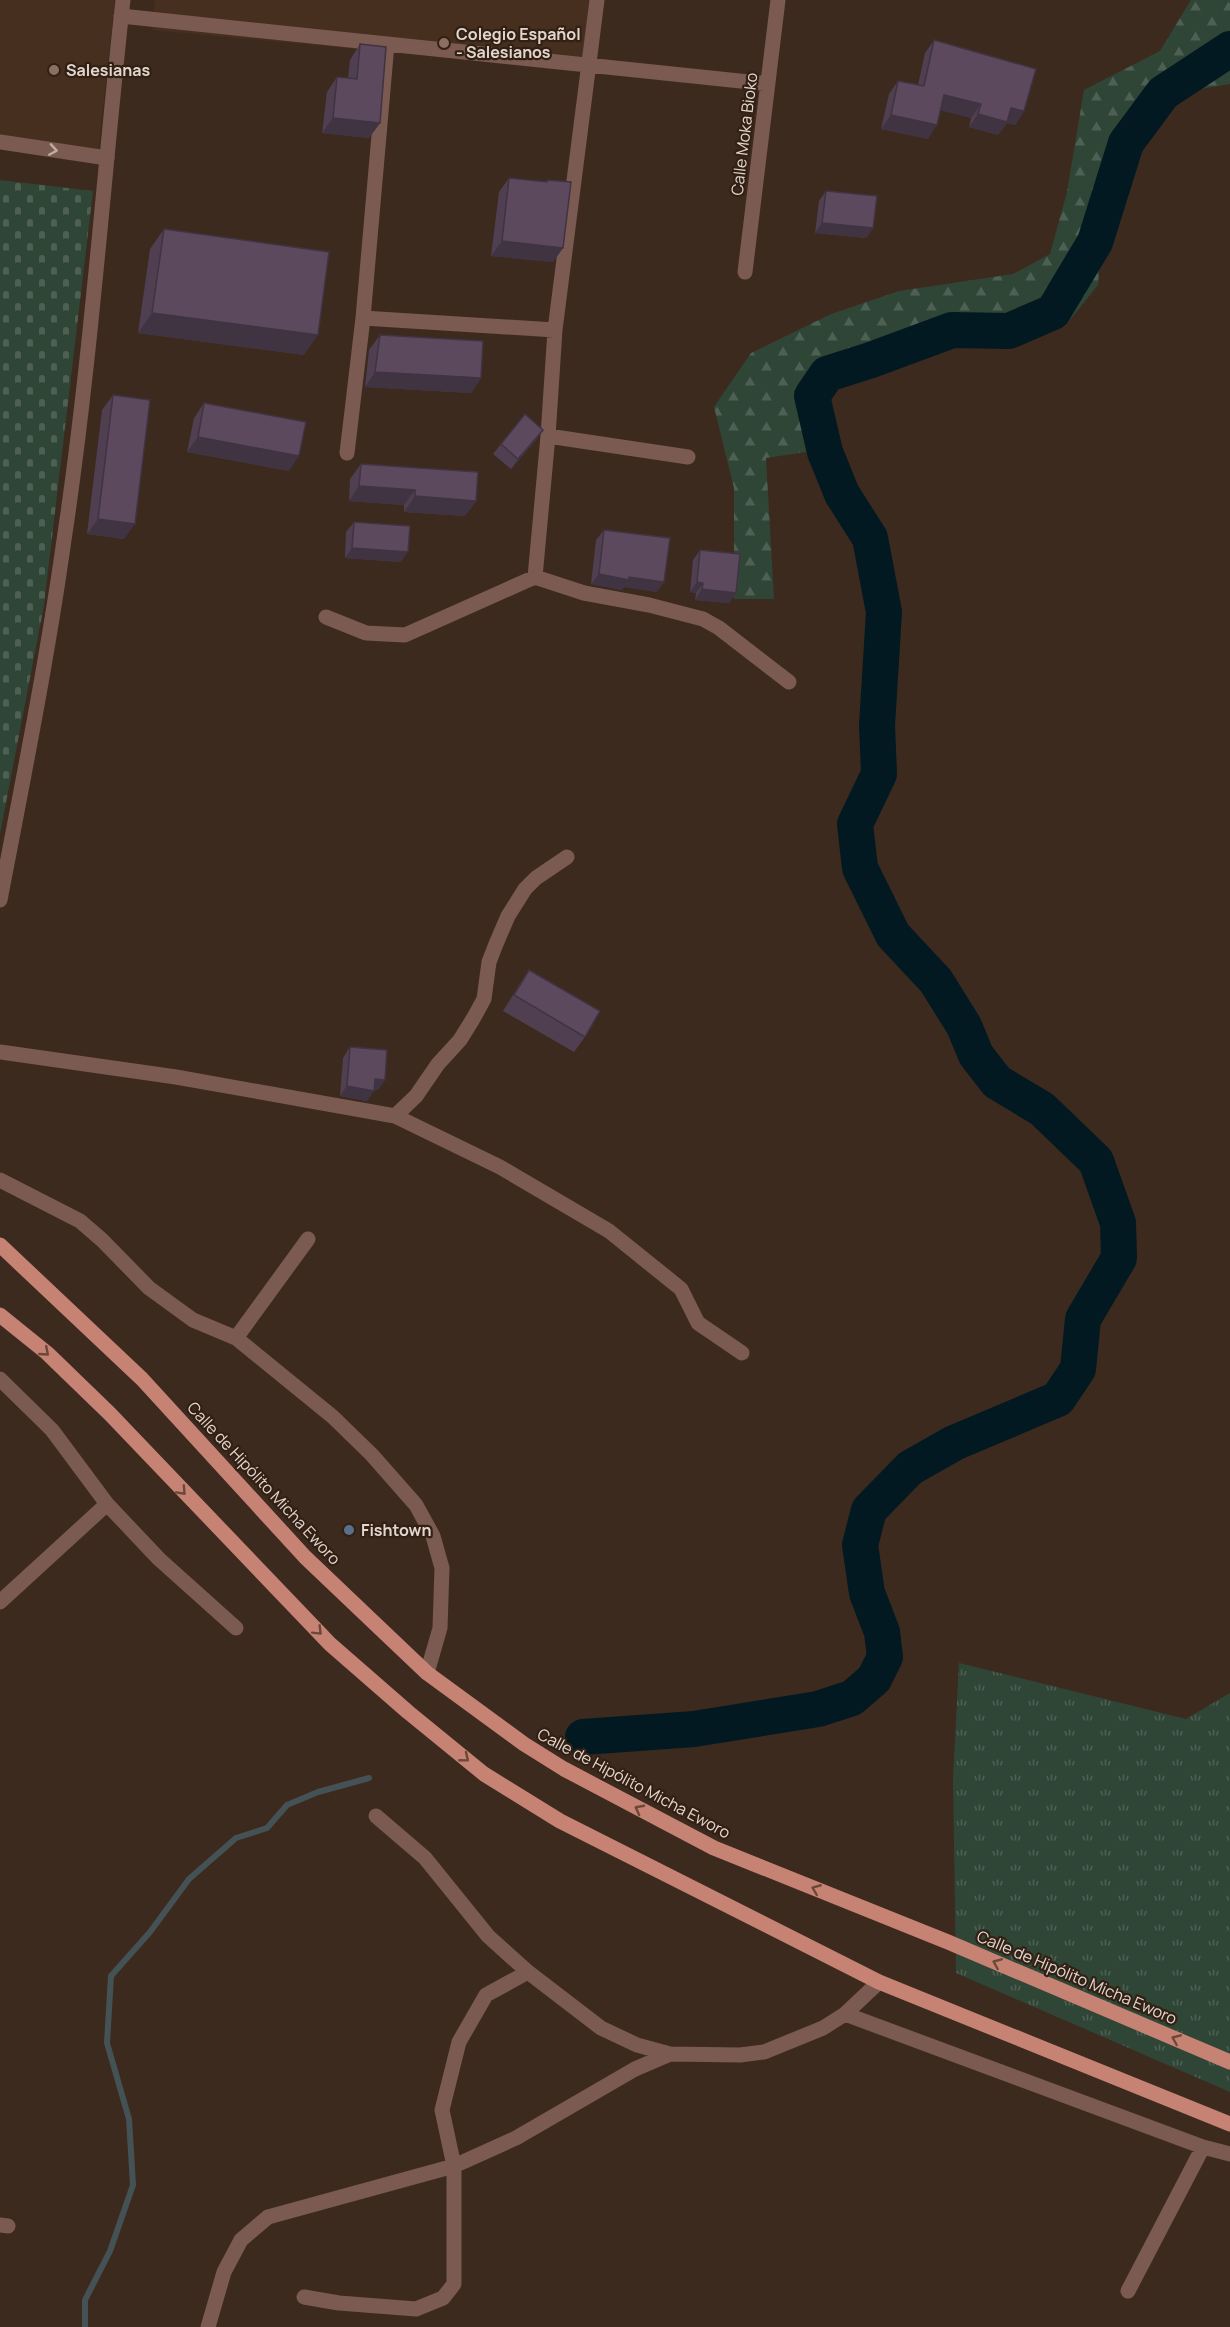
<svg xmlns="http://www.w3.org/2000/svg" width="1230" height="2327" font-family="Manrope,sans-serif">
<style>
.built{fill:#462f1e}
.grass{fill:url(#grass-tufts)}
.forest{fill:url(#forest-firs)}
.cemetery{fill:url(#cemetery-stones)}
.lines{fill:none;stroke-linecap:round;stroke-linejoin:round}
.stream{stroke:#455255;stroke-width:6}
.river{stroke:#021921;stroke-width:36}
.minor{stroke:#7b5a52;stroke-width:15}
.tertiary{stroke:#7b5a52;stroke-width:15}
.primary{stroke:#c68373;stroke-width:15}
.wall{fill:#4f3f51}
.shaded-wall{fill:#403342}
.building{fill:#5c495e;stroke:#403342;stroke-width:1.5}
.oneway{stroke:#beaba3}
.oneway2{stroke:#6d483a}
.education-dot{fill:#8d6e63;stroke:#322014;stroke-width:2}
.service-dot{fill:#5c6f8a;stroke:#322014;stroke-width:2}
.labels{text-anchor:middle;dominant-baseline:central;stroke-width:4.5;stroke-linejoin:round;paint-order:stroke}
.poi-label{font-size:16px;font-weight:bold;fill:#e2d6ce;stroke:#322014;text-anchor:start}
.street-label{font-size:16px;fill:#e2d6ce;stroke:#322014}
</style>
<defs>
<pattern id="grass-tufts" width="24" height="20" patternUnits="userSpaceOnUse" patternTransform="scale(1.5)"><rect width="24" height="20" fill="#2f4637"/><path d="M3 7l-1-3M5 7V3M7 7l1-3M15 17l-1-3M17 17v-4M19 17l1-3" fill="none" stroke="#4d6053"/></pattern>
<pattern id="forest-firs" width="22" height="20" patternUnits="userSpaceOnUse" patternTransform="scale(1.5)"><rect width="22" height="20" fill="#2f4637"/><path d="M5 1l3.5 6h-7zM16 11l3.5 6h-7z" fill="#4d6053"/></pattern>
<pattern id="cemetery-stones" width="16" height="16" patternUnits="userSpaceOnUse" patternTransform="scale(1.5)"><rect width="16" height="16" fill="#2f4637"/><path d="M2 7V4a2 2 0 0 1 4 0v3zM10 15v-3a2 2 0 0 1 4 0v3z" fill="#4d6053"/></pattern>
</defs>
<rect width="100%" height="100%" fill="#3c2a1e"/>
<!-- built -->
<path class="built" d="M 0,0 L 115,0 L 98,153 L 0,140 Z
M 155,0 L 593,0 L 586,57 L 571,69 L 152,30 Z"/>
<!-- grass -->
<path class="grass" d="M 959,1663 L 1186,1719 L 1230,1693 L 1230,2092 L 956,1973 L 953,1778 Z"/>
<!-- forest -->
<path class="forest" d="M 1191,0 L 1230,0 L 1230,84 L 1177,93 L 1126,138 L 1104,204 L 1098,285 L 1064,327 L 990,333 L 916,353 L 834,359 L 820,387 L 825,449 L 766,458 L 774,599 L 734,599 L 734,488 L 714,407 L 751,353 L 831,314 L 899,291 L 1013,274 L 1050,254 L 1067,192 L 1084,90 L 1160,51 Z"/>
<!-- cemetery -->
<path class="cemetery" d="M 0,180 L 93,191 L 44,605 L 0,834 Z"/>
<g class="lines">
<!-- stream -->
<path class="stream" d="M 85,2327 L 85,2300 L 110,2251 L 133,2185 L 129,2119 L 107,2043 L 111,1976 L 150,1932 L 189,1879 L 236,1838 L 267,1828 L 287,1805 L 318,1792 L 369,1778"/>
<!-- river -->
<path class="river" d="M 583,1737 L 694,1729 L 818,1709 L 852,1698 L 874,1679 L 885,1657 L 882,1632 L 867,1593 L 860,1545 L 869,1510 L 910,1468 L 954,1443 L 1058,1399 L 1078,1369 L 1083,1319 L 1119,1258 L 1118,1223 L 1096,1161 L 1042,1109 L 997,1082 L 976,1055 L 964,1026 L 936,981 L 893,935 L 860,868 L 855,824 L 879,774 L 877,725 L 884,612 L 870,538 L 842,494 L 825,452 L 812,396 L 827,374 L 871,360 L 952,330 L 1009,331 L 1053,312 L 1095,242 L 1126,143 L 1163,93 L 1230,49"/>
<!-- minor -->
<path class="minor" d="M 121,16 L 768,84
M 0,142 L 107,158
M 745,272 L 778,0
M 363,318 L 555,330
M 548,436 L 688,457
M 347,453 L 363,318 L 387,44
M 535,577 L 548,436 L 555,330 L 597,0
M 326,617 L 366,633 L 405,635 L 535,577 L 584,593 L 649,605 L 703,619 L 719,628 L 789,682
M 0,1052 L 176,1077 L 395,1116 L 500,1167 L 609,1231 L 681,1289 L 698,1323 L 742,1353
M 395,1116 L 416,1096 L 438,1064 L 460,1040 L 473,1019 L 484,999 L 489,962 L 496,944 L 508,916 L 525,889 L 536,878 L 567,857
M 0,1180 L 80,1221 L 102,1240 L 149,1288 L 193,1320 L 236,1338 L 333,1417 L 372,1455 L 416,1505 L 433,1536 L 442,1568 L 440,1628 L 427,1673
M 236,1338 L 308,1239
M 0,1379 L 52,1430 L 107,1504 L 0,1602
M 107,1504 L 159,1559 L 236,1628
M 376,1816 L 425,1858 L 488,1936 L 528,1972 L 601,2028 L 637,2045 L 670,2054 L 740,2055 L 764,2052 L 823,2028 L 845,2014 L 879,1982
M 845,2014 L 1203,2147 L 1230,2154
M 0,2225 L 8,2226
M 1128,2291 L 1203,2147
M 304,2297 L 339,2303 L 416,2309 L 443,2298 L 454,2284 L 454,2166 L 442,2110 L 459,2042 L 486,1995 L 528,1972
M 208,2327 L 224,2272 L 241,2240 L 268,2217 L 454,2166 L 516,2138 L 635,2069 L 670,2054"/>
<!-- tertiary -->
<path class="tertiary" d="M 0,900 C 23,780 47,661 64,540 C 91,361 103,180 123,0"/>
<!-- primary -->
<path class="primary" d="M 0,1245 L 142,1379 L 305,1557 L 367,1616 L 427,1673 L 524,1744 L 564,1769 L 714,1848 L 948,1942 L 1230,2062
M 0,1315 L 47,1353 L 110,1414 L 330,1644 L 408,1712 L 484,1774 L 560,1821 L 879,1982 L 1230,2124"/>
</g>
<!-- wall -->
<path class="wall" d="M 934,40 L 1024,111 L 1015,125 L 1007,123 L 998,135 L 969,127 L 971,118 L 941,110 L 928,139 L 881,129 L 889,94 L 898,81 L 918,85 L 925,53 Z
M 360,44 L 380,123 L 369,138 L 322,133 L 327,92 L 337,77 L 348,78 L 350,60 Z
M 509,178 L 546,182 L 547,180 L 563,248 L 553,262 L 491,256 L 499,192 Z
M 826,191 L 873,228 L 866,238 L 815,233 L 819,201 Z
M 164,229 L 304,355 L 138,333 L 150,249 Z
M 380,335 L 481,378 L 471,393 L 365,387 L 369,350 Z
M 113,395 L 124,539 L 87,534 L 102,410 Z
M 204,403 L 289,471 L 187,452 L 194,418 Z
M 543,430 L 536,440 L 511,469 L 493,454 L 501,444 Z
M 361,464 L 476,501 L 465,516 L 404,512 L 404,505 L 349,501 L 350,479 Z
M 354,522 L 401,562 L 345,558 L 346,532 Z
M 604,530 L 657,592 L 624,587 L 622,590 L 591,584 L 596,540 Z
M 700,550 L 736,593 L 729,603 L 695,600 L 696,593 L 690,592 L 693,560 Z
M 529,970 L 585,1037 L 574,1052 L 503,1011 L 519,985 Z
M 350,1047 L 385,1080 L 378,1090 L 374,1090 L 367,1101 L 340,1096 L 343,1058 Z"/>
<!-- shaded-wall -->
<path class="shaded-wall" d="M 944,95 L 981,104 L 971,118 L 935,109 Z
M 1011,108 L 1024,111 L 1015,125 L 1007,123 L 998,135 L 969,127 L 978,114 Z
M 891,115 L 937,125 L 928,139 L 881,129 Z
M 333,118 L 380,123 L 369,138 L 322,133 Z
M 822,223 L 873,228 L 866,238 L 815,233 Z
M 502,241 L 563,248 L 553,262 L 491,256 Z
M 152,313 L 318,335 L 304,355 L 138,333 Z
M 375,372 L 481,378 L 471,393 L 365,387 Z
M 543,430 L 536,440 L 511,469 L 518,459 Z
M 198,437 L 299,456 L 289,471 L 187,452 Z
M 359,486 L 415,490 L 404,505 L 349,501 Z
M 415,496 L 476,501 L 465,516 L 404,512 Z
M 98,519 L 135,524 L 124,539 L 87,534 Z
M 352,548 L 408,552 L 401,562 L 345,558 Z
M 599,574 L 629,577 L 664,582 L 657,592 L 624,587 L 622,590 L 591,584 Z
M 697,582 L 703,583 L 696,593 L 690,592 Z
M 702,589 L 736,593 L 729,603 L 695,600 Z
M 375,1079 L 385,1080 L 378,1090 L 368,1089 Z
M 347,1086 L 374,1091 L 367,1101 L 340,1096 Z"/>
<!-- building -->
<path class="building" d="M 934,40 L 1036,69 L 1024,111 L 1011,108 L 1007,122 L 978,114 L 981,104 L 944,95 L 937,125 L 891,115 L 898,81 L 924,86 Z
M 360,44 L 386,47 L 380,123 L 333,118 L 337,77 L 357,79 Z
M 509,178 L 547,182 L 547,180 L 571,182 L 563,248 L 502,241 Z
M 826,191 L 877,196 L 873,228 L 822,223 Z
M 164,229 L 329,252 L 318,335 L 152,313 Z
M 380,335 L 483,341 L 481,378 L 375,372 Z
M 113,395 L 150,400 L 135,524 L 98,519 Z
M 204,403 L 306,422 L 299,456 L 198,437 Z
M 525,414 L 543,430 L 518,459 L 501,444 Z
M 361,464 L 478,472 L 476,501 L 415,496 L 415,490 L 359,486 Z
M 354,522 L 410,526 L 408,552 L 352,548 Z
M 604,530 L 670,538 L 664,582 L 629,577 L 629,580 L 599,574 Z
M 700,550 L 740,554 L 736,593 L 702,589 L 703,583 L 697,582 Z
M 529,970 L 600,1011 L 585,1037 L 514,995 Z
M 350,1047 L 387,1050 L 385,1080 L 375,1079 L 374,1091 L 347,1086 Z"/>
<!-- one-way arrows -->
<defs><path id="oneway-chevron" d="M-2-3.5L2.5 0L-2 3.5" fill="none" stroke-width="1.6" stroke-linecap="round" stroke-linejoin="round" transform="scale(1.5)"/></defs>
<use class="oneway" href="#oneway-chevron" transform="translate(53 150) rotate(9)"/>
<g class="oneway2">
<use href="#oneway-chevron" transform="translate(45 1352) rotate(41)"/>
<use href="#oneway-chevron" transform="translate(182 1491) rotate(47)"/>
<use href="#oneway-chevron" transform="translate(318 1631) rotate(45)"/>
<use href="#oneway-chevron" transform="translate(465 1758) rotate(39)"/>
<use href="#oneway-chevron" transform="translate(639 1809) rotate(-152)"/>
<use href="#oneway-chevron" transform="translate(816 1889) rotate(-158)"/>
<use href="#oneway-chevron" transform="translate(997 1963) rotate(-157)"/>
<use href="#oneway-chevron" transform="translate(1176 2039) rotate(-157)"/>
</g>
<!-- markers -->
<g class="education-dot">
<circle cx="444" cy="43" r="6"/>
<circle cx="54" cy="70" r="6"/>
</g>
<circle class="service-dot" cx="349" cy="1530" r="6"/>
<g class="labels">
<!-- poi labels -->
<g class="poi-label">
<text x="456" y="34">Colegio Español<tspan x="456" dy="18">- Salesianos</tspan></text>
<text x="66" y="70">Salesianas</text>
<text x="361" y="1530">Fishtown</text>
</g>
<!-- street labels -->
<g class="street-label">
<text transform="translate(744 134) rotate(-83)">Calle Moka Bioko</text>
<text transform="translate(264 1483) rotate(47)">Calle de Hipólito Micha Eworo</text>
<text transform="translate(634 1783) rotate(28)">Calle de Hipólito Micha Eworo</text>
<text transform="translate(1077 1977) rotate(23)">Calle de Hipólito Micha Eworo</text>
</g>
</g>
</svg>
